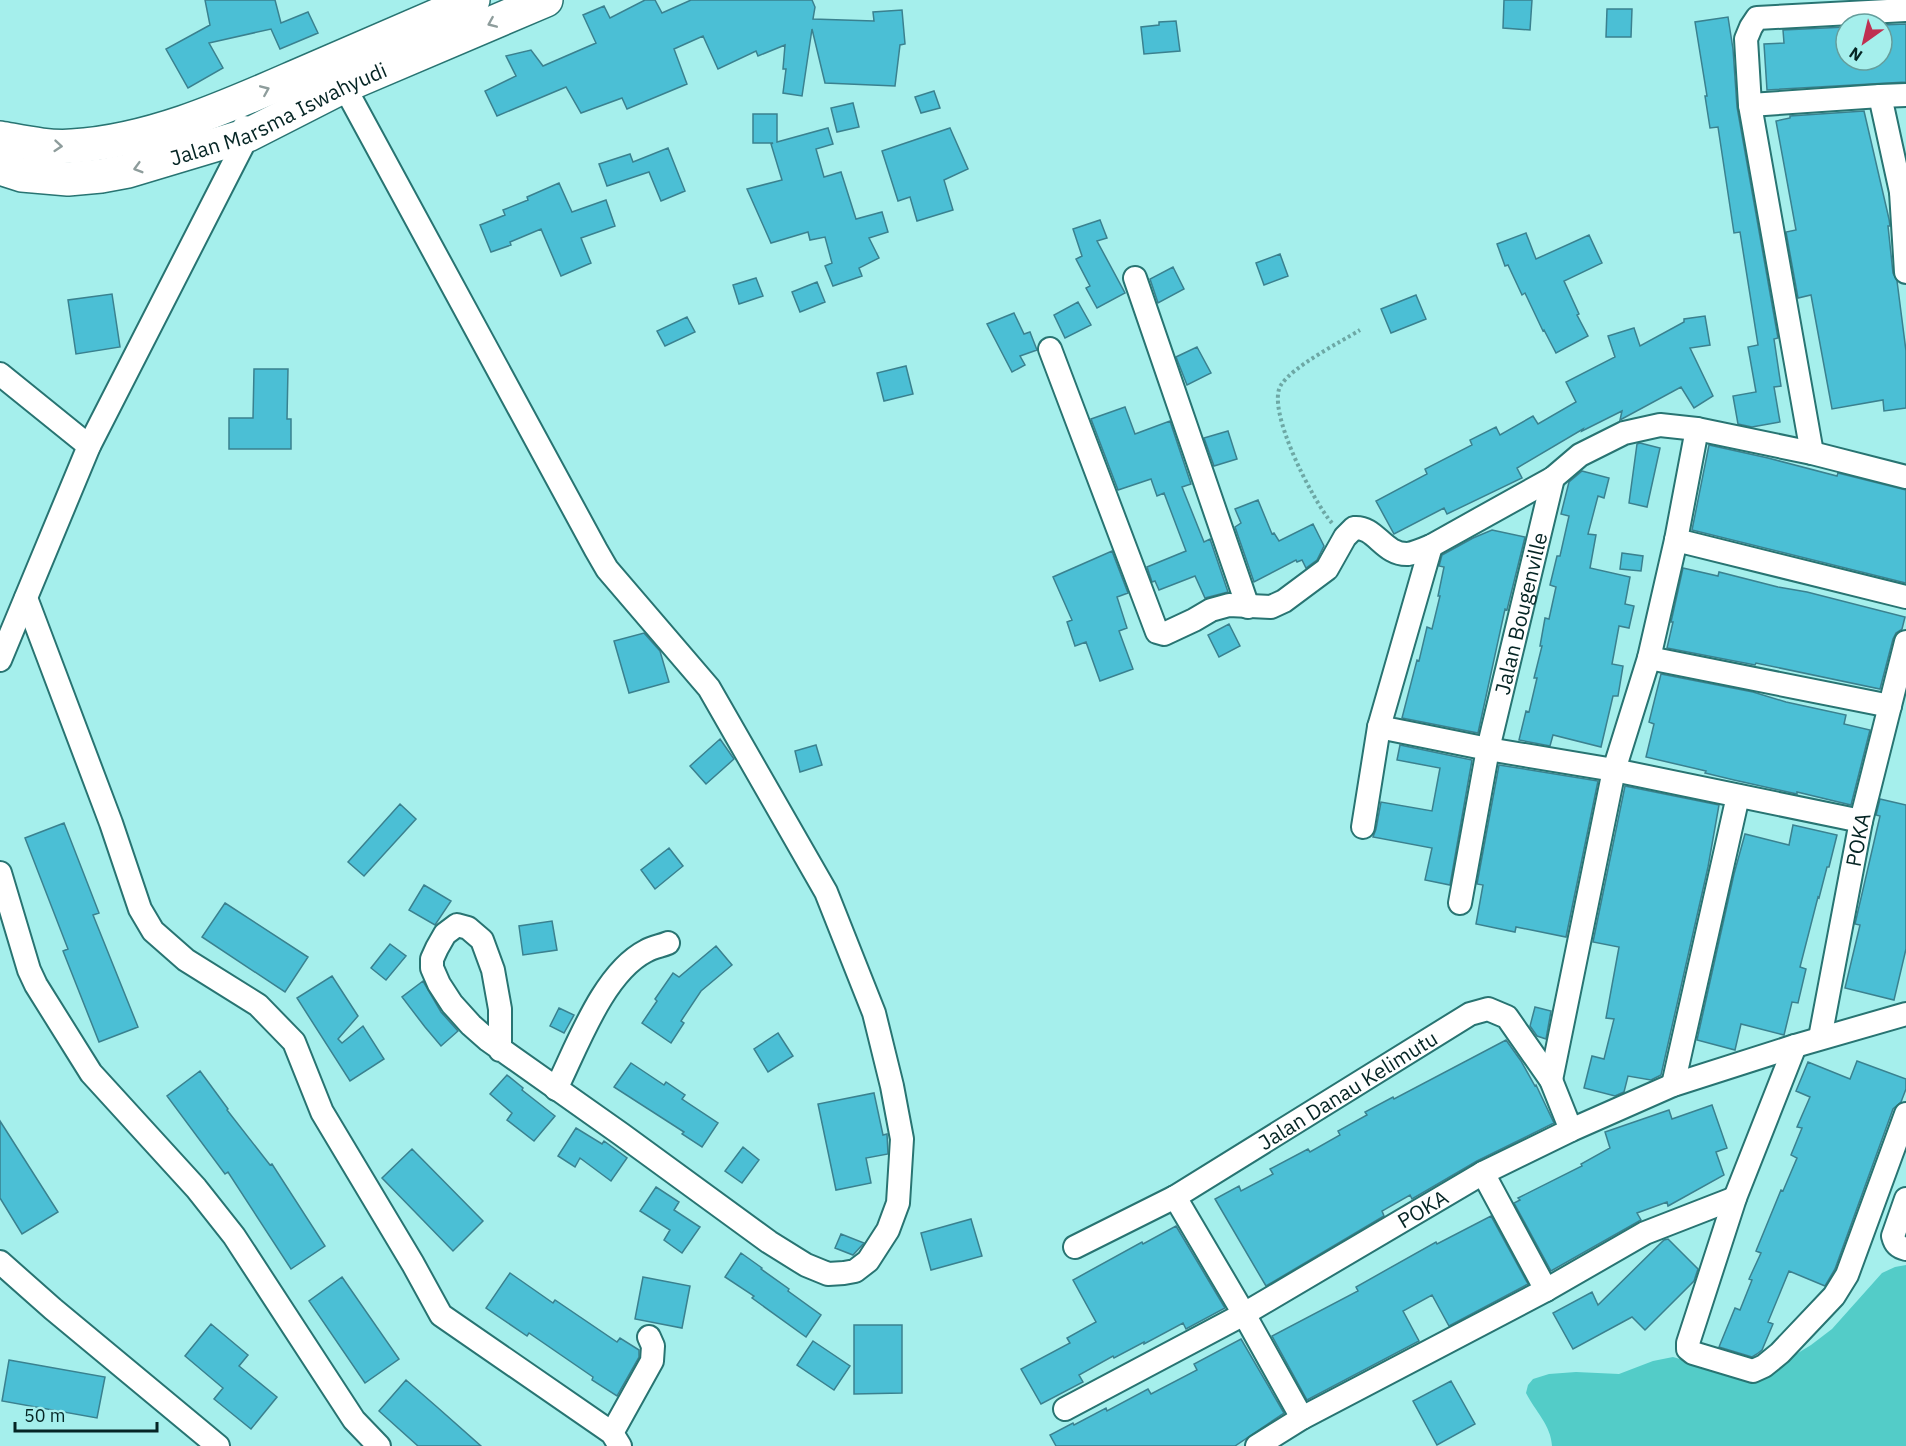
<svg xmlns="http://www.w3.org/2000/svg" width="1906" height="1446" font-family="'IBM Plex Sans',sans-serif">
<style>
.water{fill:#53ccc8}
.building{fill:#4bbfd5;stroke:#3a818f;stroke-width:1.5}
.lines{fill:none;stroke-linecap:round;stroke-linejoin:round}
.minor-casing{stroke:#287472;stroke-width:26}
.highway-casing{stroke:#287472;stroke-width:36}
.path{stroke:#6da8a5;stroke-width:4;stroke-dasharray:3 3;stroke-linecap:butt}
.minor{stroke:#fff;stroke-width:22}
.highway{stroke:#fff;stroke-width:33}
.oneway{stroke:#8e9d9c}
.labels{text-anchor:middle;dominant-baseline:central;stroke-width:4.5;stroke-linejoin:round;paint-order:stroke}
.street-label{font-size:21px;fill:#052524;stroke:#a5efec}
</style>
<rect width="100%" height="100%" fill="#a5efec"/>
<!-- water -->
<path class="water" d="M 1906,1265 L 1906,1446 L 1552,1446 C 1551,1425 1535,1411 1526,1393 L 1528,1385 L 1533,1379 L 1549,1374 L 1576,1372 L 1619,1374 L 1653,1361 L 1673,1357 L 1697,1364 L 1780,1364 L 1811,1345 L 1832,1329 L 1882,1273 L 1895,1267 Z"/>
<!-- building -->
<path class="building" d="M 205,0 L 275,0 L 281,23 L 308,12 L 318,33 L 280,49 L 271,29 L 209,43 L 223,68 L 188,88 L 166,49 L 210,25 Z
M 645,0 L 655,0 L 662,13 L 691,0 L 812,0 L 815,7 L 813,19 L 874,21 L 873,12 L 902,10 L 905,44 L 900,45 L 895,86 L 825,83 L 812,29 L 802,96 L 783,93 L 786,69 L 783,69 L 785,45 L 758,56 L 756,51 L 718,69 L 703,36 L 674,49 L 687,84 L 627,109 L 622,98 L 581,113 L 566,87 L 497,116 L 485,91 L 516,76 L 506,56 L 531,50 L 543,66 L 596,43 L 583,15 L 604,6 L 610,18 Z
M 1504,0 L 1532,0 L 1530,30 L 1503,28 Z
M 1607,9 L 1632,9 L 1631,37 L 1606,37 Z
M 1728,17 L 1733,49 L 1737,107 L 1778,338 L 1774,339 L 1781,386 L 1774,387 L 1780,422 L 1752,427 L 1738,424 L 1733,396 L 1756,392 L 1748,347 L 1758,345 L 1740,232 L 1734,233 L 1718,127 L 1710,128 L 1705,96 L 1707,96 L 1695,22 Z
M 1176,21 L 1180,51 L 1144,54 L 1141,27 L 1159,25 L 1159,22 Z
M 1906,24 L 1906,82 L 1767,90 L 1764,44 L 1784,43 L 1783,30 L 1846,27 L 1846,61 L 1882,60 L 1882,25 Z
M 934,91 L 940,108 L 921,113 L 915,97 Z
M 853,103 L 859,127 L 837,132 L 831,108 Z
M 1864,111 L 1889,219 L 1890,226 L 1888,226 L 1893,273 L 1897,281 L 1906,351 L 1906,408 L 1884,411 L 1883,400 L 1832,409 L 1811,295 L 1798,298 L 1786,232 L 1796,230 L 1776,121 L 1790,118 L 1790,116 Z
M 753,114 L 777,114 L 777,142 L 828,128 L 833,144 L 816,149 L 824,177 L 841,172 L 856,219 L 882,212 L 888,232 L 869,238 L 879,258 L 859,268 L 862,276 L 833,286 L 825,266 L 832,263 L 825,237 L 810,240 L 808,232 L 771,243 L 747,189 L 782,180 L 771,144 L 773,143 L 753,143 Z
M 950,128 L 968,169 L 944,180 L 953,210 L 917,221 L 910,197 L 898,201 L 882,151 Z
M 668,148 L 685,191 L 661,201 L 649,172 L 607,186 L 599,164 L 630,154 L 633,162 Z
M 559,183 L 572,212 L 606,200 L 615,226 L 581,238 L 591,263 L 561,276 L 541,229 L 510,242 L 511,245 L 491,252 L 480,225 L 505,215 L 503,210 L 528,200 L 527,197 Z
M 1100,220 L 1107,238 L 1097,241 L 1125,293 L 1097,308 L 1086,288 L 1090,286 L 1076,259 L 1082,256 L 1073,229 Z
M 1526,233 L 1536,259 L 1589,235 L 1602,263 L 1564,281 L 1579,314 L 1577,315 L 1588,336 L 1556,353 L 1544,330 L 1543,331 L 1525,293 L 1522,295 L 1508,265 L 1505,266 L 1497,244 Z
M 1280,254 L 1288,276 L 1264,285 L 1256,263 Z
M 1173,267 L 1184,289 L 1158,303 L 1150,279 Z
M 756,278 L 763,296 L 739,304 L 733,285 Z
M 817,282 L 825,302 L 800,312 L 792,292 Z
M 112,294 L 120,347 L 76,354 L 68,300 Z
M 1416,295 L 1426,319 L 1391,333 L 1381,309 Z
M 1078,302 L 1091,325 L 1065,338 L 1054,315 Z
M 1014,313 L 1024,334 L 1030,332 L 1037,350 L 1020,356 L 1025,365 L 1012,372 L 987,324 Z
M 1705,316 L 1710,345 L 1690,348 L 1713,396 L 1694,408 L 1681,387 L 1620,420 L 1622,411 L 1582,431 L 1583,429 L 1517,468 L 1522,478 L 1447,514 L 1444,508 L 1394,534 L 1376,501 L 1427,474 L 1425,469 L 1472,445 L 1470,440 L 1496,427 L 1500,435 L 1533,416 L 1538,424 L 1576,402 L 1566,382 L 1615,357 L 1608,336 L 1634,328 L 1640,346 L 1684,322 L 1684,319 Z
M 687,317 L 695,332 L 665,346 L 657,331 Z
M 1197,347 L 1211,373 L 1187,385 L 1176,357 Z
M 906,366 L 913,394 L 884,401 L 877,373 Z
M 254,369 L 288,369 L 287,419 L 291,419 L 291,449 L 229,449 L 229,418 L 253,418 Z
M 1125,407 L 1135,434 L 1170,421 L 1191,484 L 1182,487 L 1204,542 L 1210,539 L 1228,592 L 1205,598 L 1195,576 L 1159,590 L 1155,581 L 1152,582 L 1147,567 L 1186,551 L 1164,493 L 1157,496 L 1151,479 L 1118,490 L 1091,419 Z
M 1228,431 L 1237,459 L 1214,466 L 1204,438 Z
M 1640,443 L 1660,448 L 1647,507 L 1629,503 L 1637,444 Z
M 1709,445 L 1768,458 L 1837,476 L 1838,473 L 1906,490 L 1906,583 L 1692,530 Z
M 1582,471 L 1609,478 L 1604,498 L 1598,496 L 1588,534 L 1596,535 L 1590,568 L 1630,577 L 1625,604 L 1634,606 L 1629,628 L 1619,626 L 1612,664 L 1623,666 L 1618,696 L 1613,696 L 1601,747 L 1553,735 L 1550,746 L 1519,740 L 1526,711 L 1529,712 L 1537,678 L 1534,678 L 1542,646 L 1540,646 L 1545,618 L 1549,619 L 1556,587 L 1550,585 L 1557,556 L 1560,556 L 1569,516 L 1561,514 L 1569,482 Z
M 1258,500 L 1272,534 L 1274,533 L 1279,541 L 1313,524 L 1324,546 L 1317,560 L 1306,568 L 1302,560 L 1297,562 L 1296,560 L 1254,582 L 1235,527 L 1241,523 L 1235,509 Z
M 1492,530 L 1525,537 L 1507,610 L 1505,609 L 1478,733 L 1402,718 L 1417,660 L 1419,661 L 1427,627 L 1432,629 L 1440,596 L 1438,596 L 1444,567 L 1439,566 L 1442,555 L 1473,538 Z
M 1112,551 L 1128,593 L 1117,597 L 1127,628 L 1119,631 L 1133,669 L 1100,681 L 1086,642 L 1075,646 L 1067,622 L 1072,620 L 1053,577 Z
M 1622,553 L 1643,556 L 1641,571 L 1620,569 Z
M 1683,568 L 1718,576 L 1719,572 L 1778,587 L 1807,592 L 1905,617 L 1902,629 L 1896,633 L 1893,639 L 1880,689 L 1756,663 L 1755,665 L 1667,648 L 1673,622 L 1671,622 Z
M 1229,624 L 1240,646 L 1219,657 L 1208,635 Z
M 644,633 L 660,651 L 669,682 L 629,693 L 614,641 Z
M 1661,674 L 1753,692 L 1786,702 L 1846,715 L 1844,724 L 1870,730 L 1851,805 L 1797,792 L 1797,794 L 1734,780 L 1705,773 L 1706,771 L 1646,757 L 1654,724 L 1649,722 Z
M 720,739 L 734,759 L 706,784 L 690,766 Z
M 816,745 L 822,765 L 800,772 L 795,751 Z
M 1400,745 L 1472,760 L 1450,885 L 1425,880 L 1432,848 L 1373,837 L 1376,829 L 1381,802 L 1432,811 L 1440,768 L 1397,760 Z
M 1499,765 L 1598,781 L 1566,937 L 1516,927 L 1515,932 L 1476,924 L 1483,885 L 1477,884 Z
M 1625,786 L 1719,805 L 1708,867 L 1661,1075 L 1651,1080 L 1628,1076 L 1624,1092 L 1615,1096 L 1584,1088 L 1592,1056 L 1604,1059 L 1614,1019 L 1606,1018 L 1619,947 L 1593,942 Z
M 1880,799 L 1906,805 L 1906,949 L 1894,1000 L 1845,988 L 1860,925 L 1855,924 L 1880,816 L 1876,815 Z
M 400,804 L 416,819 L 364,876 L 348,862 Z
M 64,823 L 99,913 L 93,915 L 138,1027 L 99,1042 L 63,951 L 68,949 L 25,838 Z
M 1793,825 L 1837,835 L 1829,867 L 1827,867 L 1819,898 L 1818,897 L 1800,967 L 1806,969 L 1798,1003 L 1792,1002 L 1784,1035 L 1741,1024 L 1735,1050 L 1697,1040 L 1734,874 L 1745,834 L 1789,845 Z
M 669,848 L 683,866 L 655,889 L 641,870 Z
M 424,885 L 451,901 L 435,925 L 409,910 Z
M 225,903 L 308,957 L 285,992 L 202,937 Z
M 552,921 L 557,950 L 523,955 L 519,926 Z
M 390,944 L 406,956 L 386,980 L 371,968 Z
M 716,946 L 732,965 L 701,991 L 681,1021 L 684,1023 L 671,1043 L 642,1023 L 657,1001 L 655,999 L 673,973 L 679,977 Z
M 332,976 L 358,1016 L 338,1039 L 342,1043 L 363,1026 L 384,1059 L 350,1081 L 297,998 Z
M 423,981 L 441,1012 L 458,1031 L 441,1046 L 425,1027 L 402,997 Z
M 1535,1007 L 1551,1011 L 1546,1039 L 1537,1036 L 1530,1026 Z
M 559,1008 L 574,1015 L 564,1033 L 550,1026 Z
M 778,1033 L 793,1056 L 768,1072 L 754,1049 Z
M 1506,1040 L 1521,1061 L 1535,1086 L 1536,1085 L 1554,1123 L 1477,1161 L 1412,1199 L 1410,1195 L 1382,1211 L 1384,1216 L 1266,1286 L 1215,1199 L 1239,1186 L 1241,1191 L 1273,1174 L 1270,1169 L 1308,1149 L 1310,1152 L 1340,1135 L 1338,1131 L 1367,1115 L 1365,1112 L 1393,1097 L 1394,1099 Z
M 1857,1061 L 1906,1079 L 1906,1089 L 1901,1102 L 1893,1109 L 1835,1269 L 1825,1286 L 1789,1271 L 1768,1322 L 1773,1324 L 1762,1350 L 1757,1354 L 1752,1357 L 1719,1347 L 1735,1308 L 1740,1310 L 1752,1280 L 1749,1279 L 1761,1253 L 1756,1251 L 1781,1190 L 1783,1191 L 1797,1158 L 1791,1155 L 1802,1128 L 1797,1127 L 1810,1097 L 1796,1091 L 1808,1062 L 1850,1079 Z
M 631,1063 L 664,1085 L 666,1082 L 685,1095 L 682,1099 L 718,1123 L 702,1147 L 682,1134 L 684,1132 L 614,1087 Z
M 200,1071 L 228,1109 L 227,1110 L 270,1165 L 272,1164 L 325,1246 L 291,1269 L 228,1172 L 225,1174 L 167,1096 Z
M 507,1075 L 523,1088 L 522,1090 L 555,1116 L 534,1141 L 507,1120 L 512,1113 L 490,1094 Z
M 874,1093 L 883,1135 L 887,1134 L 888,1154 L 866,1158 L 871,1183 L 836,1190 L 818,1104 Z
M 1712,1105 L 1727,1148 L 1716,1152 L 1724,1175 L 1668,1206 L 1667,1202 L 1637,1213 L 1641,1220 L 1551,1271 L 1514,1203 L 1520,1200 L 1518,1198 L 1582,1166 L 1581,1164 L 1610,1148 L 1605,1132 L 1669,1110 L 1672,1119 Z
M 0,1121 L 58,1212 L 22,1234 L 0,1198 Z
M 576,1128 L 602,1144 L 604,1141 L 627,1158 L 611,1181 L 580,1158 L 575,1167 L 558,1156 Z
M 743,1147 L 759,1160 L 742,1183 L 725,1171 Z
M 412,1149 L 483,1221 L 453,1251 L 382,1178 Z
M 656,1187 L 679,1202 L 674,1210 L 700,1227 L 682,1253 L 664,1240 L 670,1230 L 640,1211 Z
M 1491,1216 L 1528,1284 L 1449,1326 L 1432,1295 L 1403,1311 L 1419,1341 L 1307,1400 L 1272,1336 L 1358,1291 L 1356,1287 L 1436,1242 L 1437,1244 Z
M 971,1219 L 982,1256 L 931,1270 L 921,1233 Z
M 1176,1226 L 1225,1308 L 1186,1329 L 1183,1323 L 1144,1344 L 1144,1342 L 1114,1358 L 1113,1356 L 1079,1375 L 1083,1382 L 1041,1404 L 1021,1369 L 1070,1343 L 1067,1338 L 1096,1322 L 1073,1280 L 1142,1242 L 1143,1244 Z
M 841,1234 L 864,1243 L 853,1255 L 835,1248 Z
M 1668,1239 L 1698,1269 L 1694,1281 L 1645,1330 L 1632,1317 L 1573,1349 L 1553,1313 L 1592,1292 L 1598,1305 L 1664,1240 Z
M 741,1253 L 762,1268 L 761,1269 L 789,1289 L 788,1291 L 821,1315 L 806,1337 L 752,1298 L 754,1296 L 725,1277 Z
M 510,1273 L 553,1303 L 555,1300 L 617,1342 L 620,1338 L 639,1350 L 639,1357 L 617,1396 L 592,1380 L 593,1377 L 529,1333 L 527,1336 L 486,1308 Z
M 342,1277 L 399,1359 L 365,1383 L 309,1301 Z
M 643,1277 L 690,1286 L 682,1328 L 635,1319 Z
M 211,1324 L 248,1355 L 239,1366 L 277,1397 L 251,1429 L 214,1399 L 223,1388 L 185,1356 Z
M 854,1325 L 902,1325 L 902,1393 L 854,1394 Z
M 1241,1339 L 1284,1413 L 1235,1446 L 1056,1446 L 1050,1435 L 1073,1423 L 1074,1425 L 1106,1408 L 1107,1411 L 1148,1389 L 1151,1394 L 1197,1370 L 1194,1364 Z
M 813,1341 L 850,1366 L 834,1390 L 797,1365 Z
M 9,1360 L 105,1377 L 97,1418 L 2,1401 Z
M 406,1380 L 437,1407 L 481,1446 L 418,1446 L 379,1411 Z
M 1451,1381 L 1475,1424 L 1437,1445 L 1413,1401 Z"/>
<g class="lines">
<defs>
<g id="minor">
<path d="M 340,72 L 344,86 L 596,550 L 607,569 L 709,688 L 826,892 L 874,1013 L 892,1086 L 902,1139 L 898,1203 L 888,1230 L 868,1261 L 855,1271 L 844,1273 L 828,1274 L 806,1265 L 769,1242 L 621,1134 L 488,1040 L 471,1025 L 452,1004 L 439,984 L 432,968 L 432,959 L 437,948 L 445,934 L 457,925 L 468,928 L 482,940 L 493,970 L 500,1009 L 500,1050"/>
<path d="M 1880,96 L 1901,192 L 1906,192"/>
<path d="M 1750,105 L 1880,96 L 1906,95"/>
<path d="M 1901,192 L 1906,272"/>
<path d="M 1135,278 L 1248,607"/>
<path d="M 1050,349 L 1157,632 L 1164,634 L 1194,620 L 1211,610 L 1229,605 L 1271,607 L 1284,601 L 1327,569 L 1345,537 L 1354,528 C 1376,526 1383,555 1408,554 C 1415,553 1424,549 1431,546 L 1553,478 L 1580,455 L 1624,433 L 1660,425 L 1697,429 L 1812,453 L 1906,477"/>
<path d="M 0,374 L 89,446"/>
<path d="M 1812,453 L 1750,105 L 1746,39 L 1751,27 L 1757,18 L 1906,10"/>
<path d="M 1676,540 L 1906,597"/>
<path d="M 1431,546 L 1379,727 L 1488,749 L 1614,770 L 1861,821"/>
<path d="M 26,598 L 111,823 L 140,909 L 153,931 L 186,960 L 258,1005 L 294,1042 L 322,1112 L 413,1264 L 441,1315 L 612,1433 L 620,1446"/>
<path d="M 1649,658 L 1890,706"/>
<path d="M 0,660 L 89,446 L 248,135 L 244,127"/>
<path d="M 1363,827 L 1379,727"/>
<path d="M 0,873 L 29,970 L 36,985 L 91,1073 L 196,1188 L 234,1236 L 354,1420 L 379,1446"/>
<path id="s1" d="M 1460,903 L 1488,749 L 1553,478"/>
<path id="s2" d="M 1820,1038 L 1861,821 L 1906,642"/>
<path d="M 1795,1046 L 1735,1198 L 1688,1343 L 1688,1349 L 1693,1353 L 1753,1371 L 1764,1366 L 1780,1353 L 1834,1296 L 1847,1275 L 1906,1114"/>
<path d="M 1551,1080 L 1614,770 L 1649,658 L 1676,540 L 1697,429"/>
<path d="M 1673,1085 L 1738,796"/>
<path d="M 556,1089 C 577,1047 603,973 646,951 C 653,947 661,946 668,943"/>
<path d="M 1483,1173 L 1546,1290"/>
<path d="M 1175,1197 L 1244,1314 L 1302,1418"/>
<path d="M 1906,1199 L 1893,1236 C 1895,1244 1898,1247 1906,1249"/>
<path id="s3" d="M 1075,1247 L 1175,1197 L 1470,1014 L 1488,1009 L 1507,1017 L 1551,1080 L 1571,1130"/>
<path d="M 0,1262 L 53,1309 L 218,1446"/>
<path id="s4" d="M 1065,1409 L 1244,1314 L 1483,1173 L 1571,1130 L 1673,1085 L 1795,1046 L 1906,1014"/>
<path d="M 612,1433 L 652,1361 L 653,1346 L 649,1337"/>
<path d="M 1257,1446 L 1302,1418 L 1546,1290 L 1645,1233 L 1735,1198"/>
</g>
<g id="highway">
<path d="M 0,138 C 23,142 49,148 72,146 C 151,141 226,107 297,76 C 356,50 415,25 473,0"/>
<path id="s5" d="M 0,168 L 22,175 L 68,179 L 101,176 L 128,171 L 248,135 L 344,86 L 546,0"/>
</g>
</defs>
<!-- minor casing -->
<use href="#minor" class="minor-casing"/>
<!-- highway casing -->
<use href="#highway" class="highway-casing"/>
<!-- path -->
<path class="path" d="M 1332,523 C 1314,503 1265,409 1281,385 C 1293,366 1339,343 1360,330"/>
<!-- minor -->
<use href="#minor" class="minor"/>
<!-- highway -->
<use href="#highway" class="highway"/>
</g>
<!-- one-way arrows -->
<defs><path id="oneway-chevron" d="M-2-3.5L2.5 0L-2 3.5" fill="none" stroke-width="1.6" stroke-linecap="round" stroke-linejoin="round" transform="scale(1.5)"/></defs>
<g class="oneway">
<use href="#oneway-chevron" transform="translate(492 23) rotate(157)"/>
<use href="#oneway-chevron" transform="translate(265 90) rotate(-23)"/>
<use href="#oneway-chevron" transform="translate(58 146) rotate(5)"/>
<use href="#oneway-chevron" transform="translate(138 168) rotate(164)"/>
</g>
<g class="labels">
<!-- street labels -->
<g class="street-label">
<text stroke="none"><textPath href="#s5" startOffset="291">Jalan Marsma Iswahyudi</textPath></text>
<text stroke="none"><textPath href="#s1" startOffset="296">Jalan Bougenville</textPath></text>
<text stroke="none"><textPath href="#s2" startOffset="202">POKA</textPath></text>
<text stroke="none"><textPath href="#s3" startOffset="315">Jalan Danau Kelimutu</textPath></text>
<text stroke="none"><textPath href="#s4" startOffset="410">POKA</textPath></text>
</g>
</g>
<!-- north arrow -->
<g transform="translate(1864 42) rotate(214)"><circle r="28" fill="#a5efec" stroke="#659e9c" stroke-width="1.5"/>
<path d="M0-4.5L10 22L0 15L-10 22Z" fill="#bf2f51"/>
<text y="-9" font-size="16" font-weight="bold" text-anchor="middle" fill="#052524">N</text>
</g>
<!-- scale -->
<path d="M15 1422v9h142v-9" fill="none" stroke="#052524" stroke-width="3"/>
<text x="24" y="1422" font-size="18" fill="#052524" stroke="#a5efec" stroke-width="4.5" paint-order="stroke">50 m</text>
</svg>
